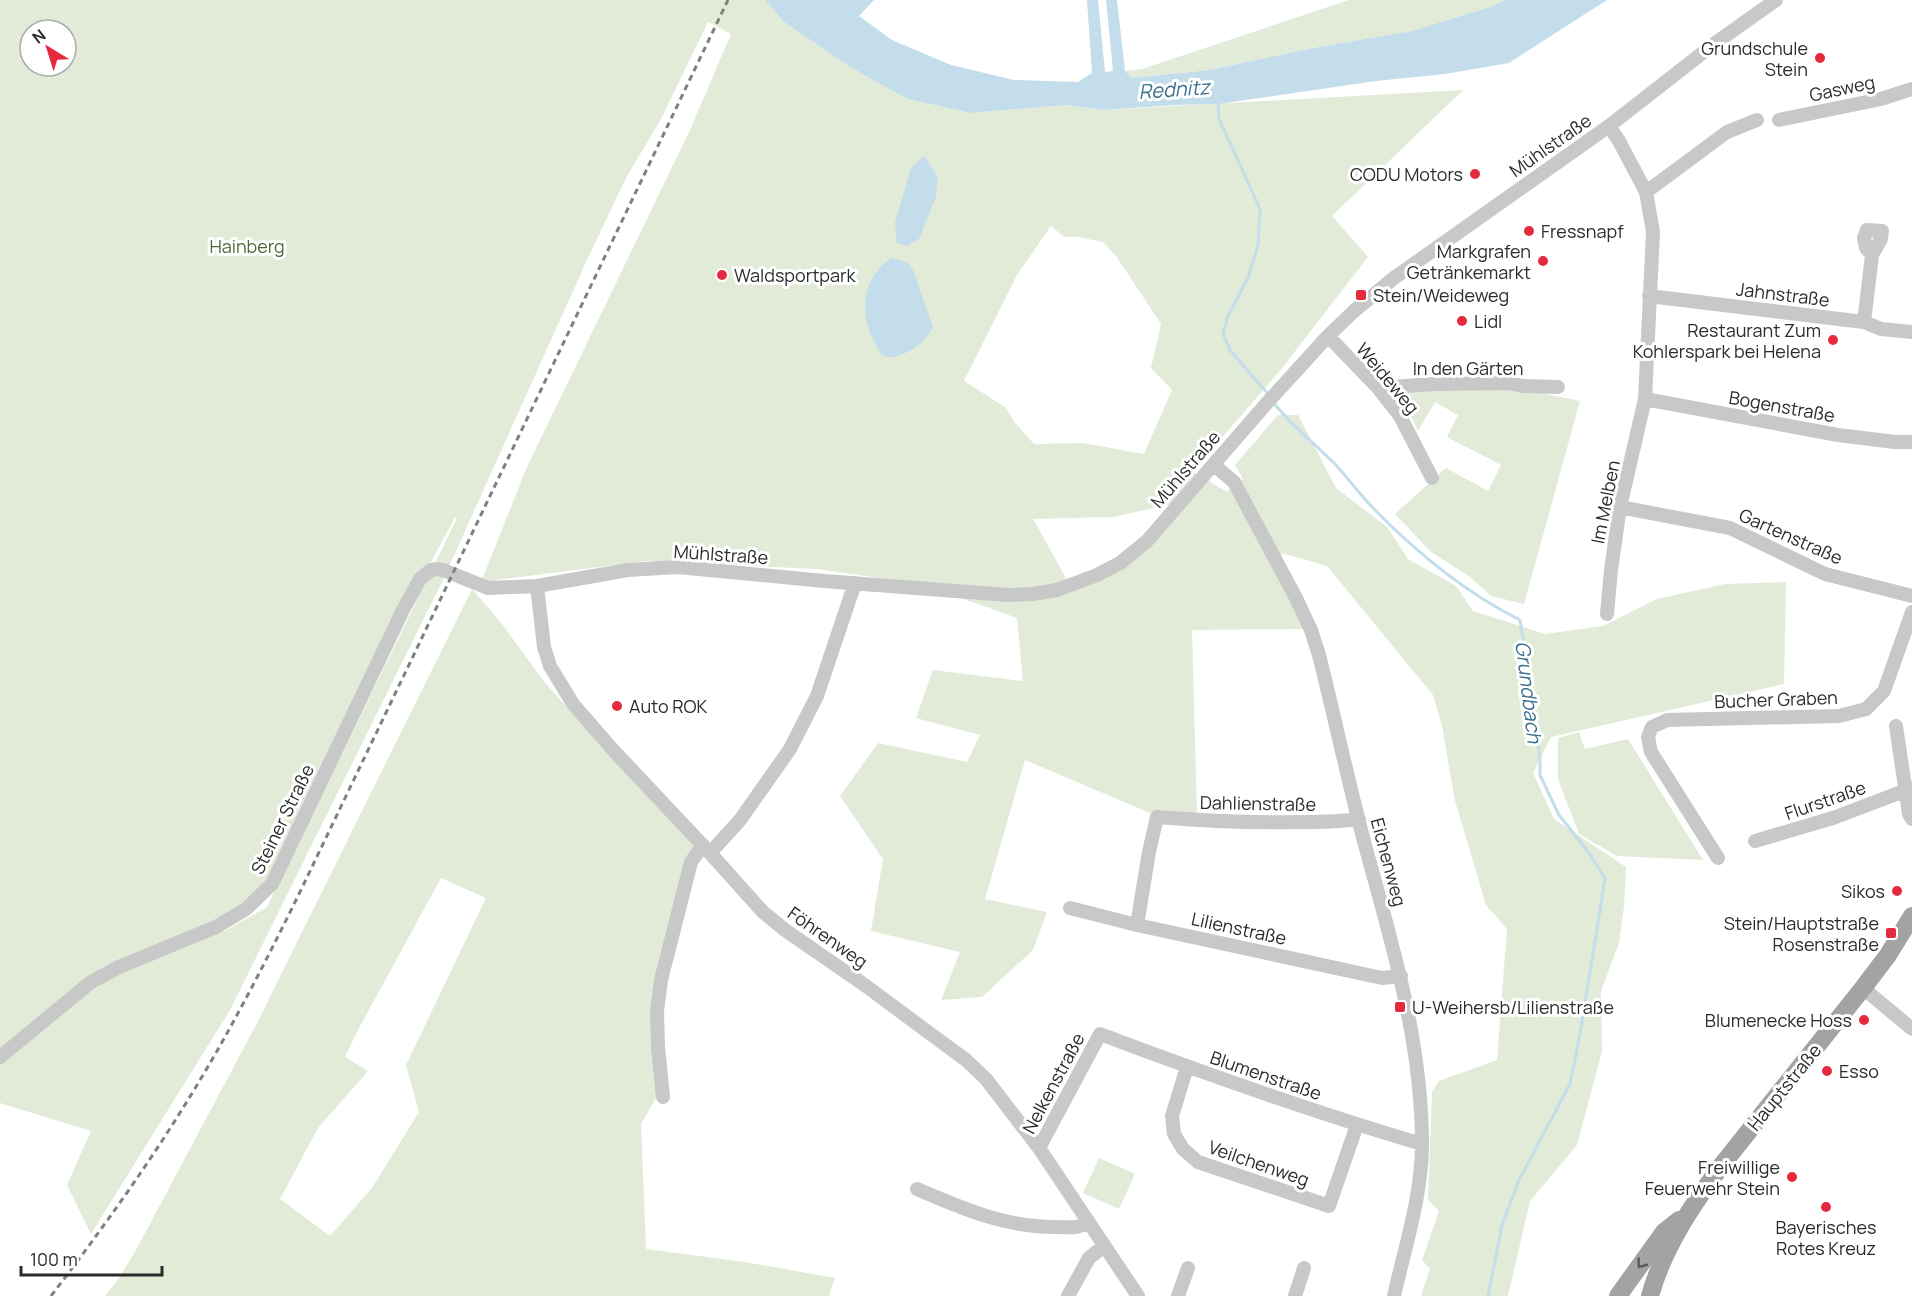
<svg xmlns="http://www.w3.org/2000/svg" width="1912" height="1296" font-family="Manrope,sans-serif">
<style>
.green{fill:#e2ead8;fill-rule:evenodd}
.water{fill:#c3ddea}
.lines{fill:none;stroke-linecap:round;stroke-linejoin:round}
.stream{stroke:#c3ddea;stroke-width:3}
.minor{stroke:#c8c8c8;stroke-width:14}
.major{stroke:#a3a3a3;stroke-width:18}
.rail{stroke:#808080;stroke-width:3;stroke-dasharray:6 4.5;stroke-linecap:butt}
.oneway{stroke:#5b5b5b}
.poi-dot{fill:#e62a3e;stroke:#fff;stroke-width:2}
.labels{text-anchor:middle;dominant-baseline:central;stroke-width:6;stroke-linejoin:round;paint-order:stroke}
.poi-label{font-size:18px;fill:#2b2b2b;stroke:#fff;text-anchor:end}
.street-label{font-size:18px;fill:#2b2b2b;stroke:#fff}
.park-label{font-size:18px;fill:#506739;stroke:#fff}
.water-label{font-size:20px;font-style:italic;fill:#3a708d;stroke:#fff}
</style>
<rect width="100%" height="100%" fill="#fff"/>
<!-- green -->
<path class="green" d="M 0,0 L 765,0 L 784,22 L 850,67 L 907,99 L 971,113 L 1067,105 L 1103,110 L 1463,90 L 1332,216 L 1368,257 L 1279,372 L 1211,450 L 1180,464 L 1227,492 L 1243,479 L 1235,465 L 1278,415 L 1298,415 L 1336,488 L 1387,527 L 1408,559 L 1456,586 L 1473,611 L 1545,634 L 1603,626 L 1657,599 L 1725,584 L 1786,582 L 1784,684 L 1551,737 L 1533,773 L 1554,819 L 1626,867 L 1624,906 L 1619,943 L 1601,991 L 1602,1051 L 1577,1145 L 1530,1201 L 1508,1296 L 1421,1296 L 1430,1269 L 1422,1260 L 1439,1211 L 1428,1200 L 1432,1092 L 1439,1081 L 1497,1060 L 1507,929 L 1486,905 L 1455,801 L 1442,726 L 1433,695 L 1327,566 L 1285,554 L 1269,556 L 1304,629 L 1192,630 L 1197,815 L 1150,813 L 1025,760 L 985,899 L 1047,912 L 1033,950 L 982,997 L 941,1000 L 960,952 L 871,931 L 883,859 L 840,796 L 878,743 L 967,762 L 980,735 L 916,718 L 933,670 L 1023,681 L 1017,618 L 922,584 L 817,569 L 647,561 L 481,582 L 526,469 L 690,130 L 731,34 L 708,22 L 661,119 L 626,178 L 587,260 L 443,580 L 230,1010 L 91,1234 L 67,1185 L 91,1131 L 0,1103 ZM 30,30 L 66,30 L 66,66 L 30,66 ZM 1051,226 L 1064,237 L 1078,237 L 1103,242 L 1116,256 L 1161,324 L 1151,368 L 1172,390 L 1144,454 L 1083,443 L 1034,444 L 1015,423 L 1005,407 L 964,381 L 1017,275 ZM 1172,504 L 1144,542 L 1071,587 L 1033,519 L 1113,517 ZM 455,517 L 457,518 L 306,828 L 401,619 ZM 276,888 L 267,907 L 223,932 L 235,912 Z
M 1349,0 L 1505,0 L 1490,7 L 1413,31 L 1313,48 L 1209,70 L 1130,78 L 1125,71 L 1142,69 Z
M 1517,388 L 1580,401 L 1524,604 L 1491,596 L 1470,577 L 1431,552 L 1395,514 L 1446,468 L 1488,491 L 1501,465 L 1447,437 L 1458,415 L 1435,402 L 1418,431 L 1403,401 L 1407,391 Z
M 472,589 L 502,624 L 545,683 L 694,846 L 663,950 L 659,1093 L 641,1124 L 646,1249 L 745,1262 L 835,1278 L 829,1296 L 105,1296 L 119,1278 L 136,1250 L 257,1023 ZM 441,878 L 486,898 L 406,1065 L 419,1112 L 372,1188 L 330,1236 L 280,1199 L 318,1128 L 368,1071 L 345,1057 L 358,1030 Z
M 1579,732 L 1585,749 L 1628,739 L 1703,860 L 1617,856 L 1579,834 L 1558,779 L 1558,738 Z
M 1099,1158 L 1135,1174 L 1119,1209 L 1083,1193 Z"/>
<!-- water -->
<path class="water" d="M 765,0 L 874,0 L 859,16 L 892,40 L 951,65 L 1014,80 L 1078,82 L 1092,73 L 1087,0 L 1098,0 L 1105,72 L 1113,71 L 1106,0 L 1117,0 L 1125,71 L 1131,78 L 1209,70 L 1313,48 L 1412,31 L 1490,7 L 1505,0 L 1607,0 L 1509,63 L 1445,74 L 1376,81 L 1218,104 L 1175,105 L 1103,110 L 1067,105 L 971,113 L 907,99 L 850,67 L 784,22 Z
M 924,156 L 938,177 L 936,197 L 919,239 L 907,246 L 897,243 L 895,223 L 911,168 Z
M 891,258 L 907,262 L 913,270 L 933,327 C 930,332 926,338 922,342 C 915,349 894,361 884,356 C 879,353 877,346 874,341 C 858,310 863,278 891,258 Z"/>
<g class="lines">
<!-- stream -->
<path class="stream" d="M 1218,103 L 1219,119 L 1260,209 L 1258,245 L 1248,278 L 1228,316 L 1223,334 L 1230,350 L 1268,394
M 1273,402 C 1291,425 1314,443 1335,464 C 1348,478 1360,495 1374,509 C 1416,552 1466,593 1520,620 L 1528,669 L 1540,758 L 1540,775 L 1559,815 L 1590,854 L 1605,879 L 1580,1034 L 1570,1084 L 1519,1180 L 1502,1225 L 1488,1296"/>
<!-- minor -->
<path class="minor" d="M 1779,120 L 1881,99 L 1912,89
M 1646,192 L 1727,132 L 1757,120
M 1649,296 L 1864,322 L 1881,329 L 1912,332
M 1864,322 L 1872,255 L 1881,239 L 1882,231 L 1867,230 L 1864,238 L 1866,248 L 1872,255
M 1328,336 L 1378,388 L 1400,416 L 1432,478
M 1378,388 L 1434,384 L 1510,383 L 1522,386 L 1558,387
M 1645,399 L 1838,435 L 1895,442 L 1912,442
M 1214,465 L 1234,482 L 1296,598 L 1311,630 L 1319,655 C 1335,718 1348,782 1365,845 C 1392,944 1422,1041 1422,1144 C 1422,1195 1405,1247 1394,1296
M 1620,507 L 1730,528 L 1825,574 L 1912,596
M 537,586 L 544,647 L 550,666 L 573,704 L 614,751 L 710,853 L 763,912 L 785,930 L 866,986 L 932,1035 L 966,1060 L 986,1079 L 1039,1148 L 1138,1296
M 1607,614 L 1611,570 L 1620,507 L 1645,399 L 1653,232 L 1646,192 L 1619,141 L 1609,126
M 1896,726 L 1909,814 L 1912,819
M 1755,841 L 1833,818 L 1912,788
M 710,853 L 740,820 L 790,749 L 817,696 L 855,583
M 1718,858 L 1651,752 L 1648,737 L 1652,727 L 1667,720 L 1839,716 L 1866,709 L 1884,691 L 1912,612
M 1070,908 L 1137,925 L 1382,978 L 1401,976
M 1137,925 L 1149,852 L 1157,817 C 1204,821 1251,823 1298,822 C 1318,822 1339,822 1359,819
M 1863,988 L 1912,1029
M 0,1057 L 91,982 L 119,967 L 216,927 L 246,909 L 272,884 L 403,610 L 420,579 L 431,570 L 437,569 L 443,570 L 488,588 L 537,586 L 628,570 L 678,567 L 824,581 L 1008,595 L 1033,594 L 1057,590 L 1097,575 L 1120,563 L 1147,541 L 1266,404 L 1328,336 L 1354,311 L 1394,278 L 1609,126 L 1714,44 L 1776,0
M 1187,1067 L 1172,1116 L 1174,1134 L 1183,1149 L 1198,1162 L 1329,1206 L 1357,1125
M 663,1097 L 658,1047 L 657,1011 L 661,980 L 691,862 L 703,845
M 1039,1148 L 1100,1034 C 1206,1074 1313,1112 1422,1144
M 917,1189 C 964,1209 1004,1227 1056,1227 C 1068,1227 1077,1229 1087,1223
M 1068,1296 L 1089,1258 L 1104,1246
M 1178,1296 L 1188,1268
M 1295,1296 L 1304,1268"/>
<!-- major -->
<path class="major" d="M 1618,1296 L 1664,1232 L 1679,1220
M 1650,1296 C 1664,1246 1694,1202 1725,1161 L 1863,988 L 1888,955 L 1912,916"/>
<!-- rail -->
<path class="rail" d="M 51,1296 C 111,1218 168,1137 217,1051 C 246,1000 273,947 299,894 L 728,0"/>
</g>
<!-- one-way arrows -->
<defs><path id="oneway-chevron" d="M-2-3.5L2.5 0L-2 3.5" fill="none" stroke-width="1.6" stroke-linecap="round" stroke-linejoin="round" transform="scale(1.5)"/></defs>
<use class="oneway" href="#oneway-chevron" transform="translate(1641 1264) rotate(127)"/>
<!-- markers -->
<g class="poi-dot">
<circle cx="1820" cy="58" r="6"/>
<circle cx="1475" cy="174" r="6"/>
<circle cx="1529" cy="231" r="6"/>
<circle cx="1543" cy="261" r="6"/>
<circle cx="722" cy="275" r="6"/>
<rect x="1355" y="289" width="12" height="12" rx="3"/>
<circle cx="1462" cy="321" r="6"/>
<circle cx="1833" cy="340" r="6"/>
<circle cx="617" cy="706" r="6"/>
<circle cx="1897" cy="891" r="6"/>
<rect x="1885" y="927" width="12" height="12" rx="3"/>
<rect x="1394" y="1001" width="12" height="12" rx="3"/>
<circle cx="1864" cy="1020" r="6"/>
<circle cx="1827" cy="1071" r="6"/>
<circle cx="1792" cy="1177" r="6"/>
<circle cx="1826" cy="1207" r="6"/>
</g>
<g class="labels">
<!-- poi labels -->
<g class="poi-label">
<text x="1808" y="48">Grundschule<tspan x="1808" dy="21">Stein</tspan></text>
<text x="1463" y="174">CODU Motors</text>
<text x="1541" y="231" text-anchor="start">Fressnapf</text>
<text x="1531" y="251">Markgrafen<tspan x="1531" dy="21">Getränkemarkt</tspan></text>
<text x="734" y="275" text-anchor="start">Waldsportpark</text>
<text x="1373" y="295" text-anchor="start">Stein/Weideweg</text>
<text x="1474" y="321" text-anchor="start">Lidl</text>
<text x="1821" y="330">Restaurant Zum<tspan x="1821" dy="21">Kohlerspark bei Helena</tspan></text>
<text x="629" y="706" text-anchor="start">Auto ROK</text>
<text x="1885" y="891">Sikos</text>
<text x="1879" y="923">Stein/Hauptstraße<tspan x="1879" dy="21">Rosenstraße</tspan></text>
<text x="1412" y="1007" text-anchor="start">U-Weihersb/Lilienstraße</text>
<text x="1852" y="1020">Blumenecke Hoss</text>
<text x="1839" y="1071" text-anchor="start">Esso</text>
<text x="1780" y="1167">Freiwillige<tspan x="1780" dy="21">Feuerwehr Stein</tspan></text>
<text x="1826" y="1227" text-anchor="middle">Bayerisches<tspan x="1826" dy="21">Rotes Kreuz</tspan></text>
</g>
<!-- street labels -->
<g class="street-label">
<text transform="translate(1842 88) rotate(-12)">Gasweg</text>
<text transform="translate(1550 145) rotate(-35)">Mühlstraße</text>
<text transform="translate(1783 294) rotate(7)">Jahnstraße</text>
<text x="1468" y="368">In den Gärten</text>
<text transform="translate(1388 378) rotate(50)">Weideweg</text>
<text transform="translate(1782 406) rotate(10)">Bogenstraße</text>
<text transform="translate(1185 469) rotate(-49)">Mühlstraße</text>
<text transform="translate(1605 502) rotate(-79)">Im Melben</text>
<text transform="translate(1791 536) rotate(24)">Gartenstraße</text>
<text transform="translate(721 554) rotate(4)">Mühlstraße</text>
<text transform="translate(1776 699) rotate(-2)">Bucher Graben</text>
<text transform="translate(1825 800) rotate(-19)">Flurstraße</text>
<text transform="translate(1258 803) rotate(1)">Dahlienstraße</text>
<text transform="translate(282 819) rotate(-64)">Steiner Straße</text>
<text transform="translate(1389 862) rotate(75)">Eichenweg</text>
<text transform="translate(1239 928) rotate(12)">Lilienstraße</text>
<text transform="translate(828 937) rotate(35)">Föhrenweg</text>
<text transform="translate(1266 1075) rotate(19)">Blumenstraße</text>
<text transform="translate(1053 1083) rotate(-62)">Nelkenstraße</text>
<text transform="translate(1784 1087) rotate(-51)">Hauptstraße</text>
<text transform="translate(1259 1163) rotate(19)">Veilchenweg</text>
</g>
<!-- park labels -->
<g class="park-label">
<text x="247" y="246">Hainberg</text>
</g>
<!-- water labels -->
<g class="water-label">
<text transform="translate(1174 89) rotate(-4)">Rednitz</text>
<text transform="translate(1529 692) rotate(83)">Grundbach</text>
</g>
</g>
<!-- north arrow -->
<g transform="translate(48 48) rotate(322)"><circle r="28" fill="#ffffff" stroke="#aaaaaa" stroke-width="1.5"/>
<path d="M0-4.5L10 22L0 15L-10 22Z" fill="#e62a3e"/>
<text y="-9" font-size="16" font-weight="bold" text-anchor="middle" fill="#2b2b2b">N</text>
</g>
<!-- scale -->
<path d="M21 1266v9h141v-9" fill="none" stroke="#2b2b2b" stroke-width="3"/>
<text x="30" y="1266" font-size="18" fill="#2b2b2b" stroke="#ffffff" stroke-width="4.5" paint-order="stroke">100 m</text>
</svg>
